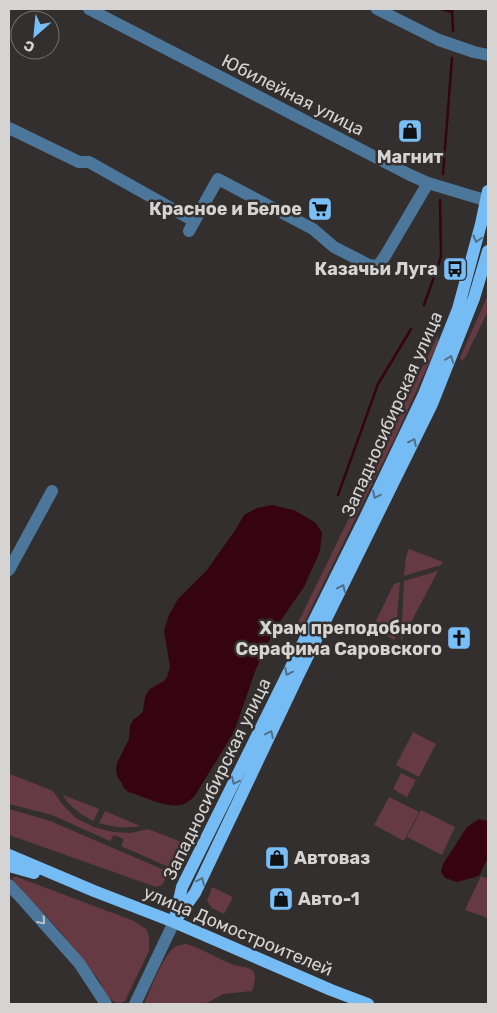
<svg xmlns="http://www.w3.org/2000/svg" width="497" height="1013" font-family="Rubik,sans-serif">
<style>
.green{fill:#663a43}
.water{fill:#360313}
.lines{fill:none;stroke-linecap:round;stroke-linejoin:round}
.stream{stroke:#360313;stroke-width:2.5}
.minor{stroke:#4c779a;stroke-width:12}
.major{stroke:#75bcf4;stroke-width:12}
.oneway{stroke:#516e88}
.oneway2{stroke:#bac1c8}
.labels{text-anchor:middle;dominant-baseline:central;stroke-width:5;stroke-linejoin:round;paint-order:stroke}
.street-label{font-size:18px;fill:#d6d3d3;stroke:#332f2f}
.poi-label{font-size:18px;font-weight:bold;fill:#d6d3d3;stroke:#332f2f;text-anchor:end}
</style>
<rect width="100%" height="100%" fill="#332f2f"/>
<!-- green -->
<path class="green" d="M 488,291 L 488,311 L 466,356 L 462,361 L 460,358 L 487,297 Z
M 438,335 L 438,343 L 395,438 L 301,629 L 296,627 Z
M 409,549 L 443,562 L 441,565 L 404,576 L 406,556 Z
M 438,571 L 401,641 L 404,581 Z
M 400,582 L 395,640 L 372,629 L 394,584 Z
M 413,732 L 436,744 L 419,777 L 396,765 Z
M 401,773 L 416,780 L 407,797 L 393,789 Z
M 10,774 L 53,791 L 62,804 L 76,818 L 94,827 L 113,832 L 131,833 L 148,829 L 184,843 L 171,868 L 121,846 L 124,839 L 114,835 L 110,841 L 52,815 L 9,804 Z
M 63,795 L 99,809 L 93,821 C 81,814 70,808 63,795 Z
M 389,797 L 419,812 L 404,841 L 374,825 Z
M 9,809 L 50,821 L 169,872 L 162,885 L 156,887 L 9,835 Z
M 421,810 L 455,827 L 442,855 L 407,837 Z
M 105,811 L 140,826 C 125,829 113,827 99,823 Z
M 481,876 L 488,879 L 488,918 L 465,910 Z
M 13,877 L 17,877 L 134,921 L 146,929 L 149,936 L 149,951 L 125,1001 L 121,1003 L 114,1002 L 106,995 L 99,980 L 58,929 L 14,882 L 12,878 Z
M 212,887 L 233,897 L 224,914 L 212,908 L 207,901 Z
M 186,944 C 203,949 218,959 234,965 C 240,967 248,966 253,971 C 257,977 254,985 252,991 L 223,994 L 205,1004 L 144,1004 C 150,991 163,955 175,947 C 178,945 182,945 186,944 Z"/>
<!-- water -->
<path class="water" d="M 272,505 L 294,510 L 316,523 L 322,533 L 320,551 L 304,587 L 274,630 L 256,669 L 234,732 L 194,797 C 190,800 186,804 180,805 C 165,808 143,796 128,792 L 123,787 L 122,783 L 118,778 L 116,770 L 117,763 L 129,739 L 130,726 L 133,720 L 141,714 L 143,711 L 145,697 L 147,693 L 150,689 L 164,681 L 167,677 L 170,667 L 164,631 L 169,615 L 178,599 L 207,570 L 236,529 L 244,515 L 257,508 Z
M 479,819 L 488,821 L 488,858 L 479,876 L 457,882 L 445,878 L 441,872 L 443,864 L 467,827 Z"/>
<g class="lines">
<!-- stream -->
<path class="stream" d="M 441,9 L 452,12
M 452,9 L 453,31
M 443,174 L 452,58
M 424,305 L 441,257 L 440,200
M 338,495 L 378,384 L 411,329"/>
<!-- minor -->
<path class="minor" d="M 89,9 L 410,175 L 428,183 L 488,201
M 377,9 L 439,40 L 474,52 L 488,55
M 9,128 L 79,162 L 89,162 L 194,221
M 189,231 L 218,179 L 313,229 L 334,247 L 369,265 L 378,266 L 385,256 L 428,183
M 9,570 L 52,491
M 9,885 L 24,901 L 79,963 L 106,1004
M 135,1004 L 174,922"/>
<!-- major -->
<path class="major" d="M 9,855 L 94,891 L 174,922 L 331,990 L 368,1004
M 9,866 L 34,873
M 177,918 L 195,893 L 298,676 L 432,404 L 474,298 L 488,251
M 174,922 L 182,887 L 364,520 L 424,394 L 458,309 L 481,224 L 488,191"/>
</g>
<!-- one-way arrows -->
<defs><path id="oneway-chevron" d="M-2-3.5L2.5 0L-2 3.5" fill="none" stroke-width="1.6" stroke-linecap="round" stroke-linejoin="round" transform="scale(1.25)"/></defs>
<g class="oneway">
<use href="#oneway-chevron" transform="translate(477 239) rotate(106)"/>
<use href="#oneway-chevron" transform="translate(450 359) rotate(-69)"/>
<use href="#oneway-chevron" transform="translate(413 442) rotate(-64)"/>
<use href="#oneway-chevron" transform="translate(376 495) rotate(116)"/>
<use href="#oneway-chevron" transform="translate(342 588) rotate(-64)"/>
<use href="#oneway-chevron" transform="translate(288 672) rotate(116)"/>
<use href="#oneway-chevron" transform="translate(270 734) rotate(-64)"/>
<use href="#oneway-chevron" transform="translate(235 781) rotate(116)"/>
<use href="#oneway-chevron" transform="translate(201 881) rotate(-65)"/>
</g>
<use class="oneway2" href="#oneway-chevron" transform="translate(42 921) rotate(49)"/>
<!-- icons -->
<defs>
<symbol id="shop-square" viewBox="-11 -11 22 22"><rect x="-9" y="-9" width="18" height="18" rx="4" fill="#78bff8" stroke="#332f2f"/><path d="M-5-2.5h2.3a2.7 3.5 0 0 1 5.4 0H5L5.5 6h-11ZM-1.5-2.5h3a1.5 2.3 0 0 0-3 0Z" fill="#111"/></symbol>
<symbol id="supermarket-square" viewBox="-11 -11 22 22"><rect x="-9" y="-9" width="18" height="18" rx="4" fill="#78bff8" stroke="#332f2f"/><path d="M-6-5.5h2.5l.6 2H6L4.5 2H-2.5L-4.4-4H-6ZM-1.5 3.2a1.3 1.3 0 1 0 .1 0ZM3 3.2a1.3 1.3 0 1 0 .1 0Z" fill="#111"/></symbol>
<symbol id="bus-square" viewBox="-11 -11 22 22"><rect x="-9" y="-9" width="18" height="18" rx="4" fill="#78bff8" stroke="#332f2f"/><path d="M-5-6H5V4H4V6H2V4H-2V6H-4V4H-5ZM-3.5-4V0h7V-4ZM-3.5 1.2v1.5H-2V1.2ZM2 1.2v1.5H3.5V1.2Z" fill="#111"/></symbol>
<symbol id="church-square" viewBox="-11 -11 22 22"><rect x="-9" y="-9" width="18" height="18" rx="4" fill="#78bff8" stroke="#332f2f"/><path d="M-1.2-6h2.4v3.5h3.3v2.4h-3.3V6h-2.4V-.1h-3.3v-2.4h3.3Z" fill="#111"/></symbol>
</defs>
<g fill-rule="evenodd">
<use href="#shop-square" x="396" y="117" width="28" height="28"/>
<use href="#supermarket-square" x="306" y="195" width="28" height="28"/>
<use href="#bus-square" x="441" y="255" width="28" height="28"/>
<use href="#church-square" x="445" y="624" width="28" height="28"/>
<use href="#shop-square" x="263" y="844" width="28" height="28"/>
<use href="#shop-square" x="267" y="885" width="28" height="28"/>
</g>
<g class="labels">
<!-- street labels -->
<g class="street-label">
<text transform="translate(293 95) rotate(27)">Юбилейная улица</text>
<text transform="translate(392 414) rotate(-66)">Западносибирская улица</text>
<text transform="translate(217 779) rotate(-64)">Западносибирская улица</text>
<text transform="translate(238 931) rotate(23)">улица Домостроителей</text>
</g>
<!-- poi labels -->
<g class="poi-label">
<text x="410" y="157" text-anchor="middle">Магнит</text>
<text x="302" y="209">Красное и Белое</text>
<text x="438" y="269">Казачьи Луга</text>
<text x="442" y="628">Храм преподобного<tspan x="442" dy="21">Серафима Саровского</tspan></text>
<text x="294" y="858" text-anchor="start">Автоваз</text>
<text x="298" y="899" text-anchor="start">Авто-1</text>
</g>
</g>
<!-- border -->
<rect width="497" height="1013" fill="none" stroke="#d6d3d3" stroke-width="20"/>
<!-- north arrow -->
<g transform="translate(35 35) rotate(207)"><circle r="24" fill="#332f2f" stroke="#747171"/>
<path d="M0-4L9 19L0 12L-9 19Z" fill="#78bff8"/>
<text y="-8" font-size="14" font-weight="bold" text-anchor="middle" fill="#d6d3d3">С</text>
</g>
</svg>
